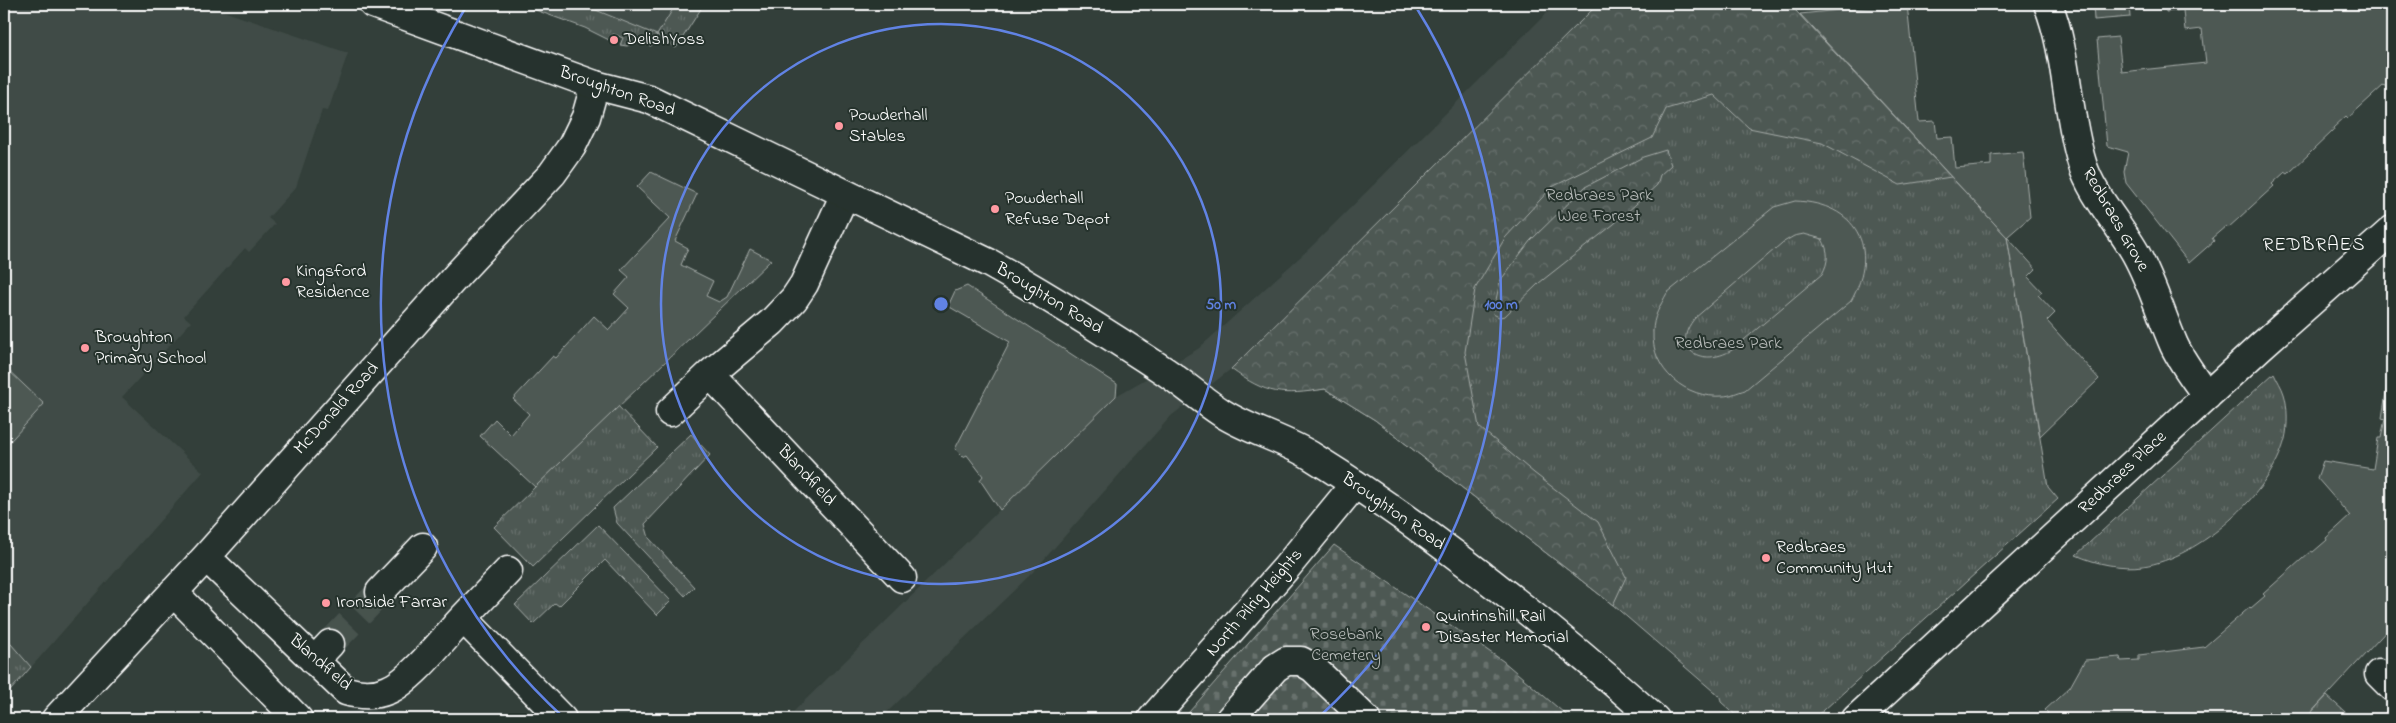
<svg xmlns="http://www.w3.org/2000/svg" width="2396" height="723" font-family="'Indie Flower',sans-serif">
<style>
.built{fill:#404c47}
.grass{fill:url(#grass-tufts);stroke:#a6aca9}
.forest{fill:url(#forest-crowns);stroke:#a6aca9}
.cemetery{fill:url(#cemetery-stones);stroke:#a6aca9}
.garden{fill:#4d5853;stroke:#a6aca9;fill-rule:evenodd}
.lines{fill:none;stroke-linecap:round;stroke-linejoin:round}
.minor-tunnel{stroke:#47524e;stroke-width:28;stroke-dasharray:28 14;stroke-linecap:butt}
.minor-casing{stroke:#fff;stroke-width:31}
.major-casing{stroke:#fff;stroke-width:31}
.minor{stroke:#26332d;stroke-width:28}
.major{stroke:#26332d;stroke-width:28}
.ring{fill:none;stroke:#6183e4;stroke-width:2.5}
.poi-dot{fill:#ff9aa2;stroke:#26332d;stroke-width:2}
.labels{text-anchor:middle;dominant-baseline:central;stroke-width:4;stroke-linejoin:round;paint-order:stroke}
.poi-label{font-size:18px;fill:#fff;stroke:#26332d;text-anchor:start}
.street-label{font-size:18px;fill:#fff;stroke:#26332d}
.park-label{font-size:18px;fill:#b8bcba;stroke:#26332d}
.neighbourhood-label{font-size:19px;letter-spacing:1px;fill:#fff;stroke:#26332d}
.centre{fill:#6183e4;stroke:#26332d;stroke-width:2.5}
.ring-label{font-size:15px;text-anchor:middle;font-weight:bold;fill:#6183e4;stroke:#26332d;stroke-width:4;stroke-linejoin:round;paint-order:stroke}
</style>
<defs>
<pattern id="grass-tufts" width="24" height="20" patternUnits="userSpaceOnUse" patternTransform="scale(1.25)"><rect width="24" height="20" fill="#4d5853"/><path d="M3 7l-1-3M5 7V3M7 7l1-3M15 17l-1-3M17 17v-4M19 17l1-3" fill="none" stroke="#68716d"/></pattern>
<pattern id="forest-crowns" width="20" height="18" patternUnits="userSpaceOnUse" patternTransform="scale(1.25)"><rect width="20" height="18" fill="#4d5853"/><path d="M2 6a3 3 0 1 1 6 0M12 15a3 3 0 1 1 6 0" fill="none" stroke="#68716d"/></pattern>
<pattern id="cemetery-stones" width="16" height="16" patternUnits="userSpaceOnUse" patternTransform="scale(1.25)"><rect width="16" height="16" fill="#4d5853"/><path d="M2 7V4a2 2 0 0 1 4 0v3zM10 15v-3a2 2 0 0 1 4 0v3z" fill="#68716d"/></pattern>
</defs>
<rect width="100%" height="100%" fill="#333f3a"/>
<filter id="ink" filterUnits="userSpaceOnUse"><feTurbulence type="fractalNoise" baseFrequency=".02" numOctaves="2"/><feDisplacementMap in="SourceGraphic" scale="10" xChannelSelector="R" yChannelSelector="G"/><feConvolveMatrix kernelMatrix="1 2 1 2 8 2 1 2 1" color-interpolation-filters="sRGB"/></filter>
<g filter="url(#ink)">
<!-- built -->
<path class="built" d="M 4,4 L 202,4 L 348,53 L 328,111 L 322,110 L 296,187 L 268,218 L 275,224 L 249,252 L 245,248 L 184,316 L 191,322 L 122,397 L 203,472 L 4,698 Z
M 581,4 L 676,4 L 657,35 Z
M 1556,4 L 1598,4 L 1231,369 L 1171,416 L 1032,573 L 880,719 L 786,719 L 1116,396 L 1198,349 L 1309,249 Z"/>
<!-- grass -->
<path class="grass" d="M 519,4 L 581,4 L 657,35 L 676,4 L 704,4 L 676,48 L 657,35 L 651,46 L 635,42 L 627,46 L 620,45 L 623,38 L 613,34 L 609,40 L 585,28 Z
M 1675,4 L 1795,4 L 1796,11 L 2007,237 L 2048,487 L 2058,499 L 1814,719 L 1740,719 L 1721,702 L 1720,697 L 1613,605 L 1375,420 L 1325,389 L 1308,391 Z
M 2093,4 L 2129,4 L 2130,17 L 2094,20 Z
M 2274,373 C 2277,380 2282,387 2284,394 C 2288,406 2288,427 2285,439 C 2271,494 2199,558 2143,566 C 2122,569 2096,564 2076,555 Z
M 618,406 L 657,447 L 533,567 L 494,527 Z
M 691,434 L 710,455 L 645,524 L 649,538 L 694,587 L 685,596 L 617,523 L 613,508 Z
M 598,525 L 671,601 L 657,615 L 605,560 L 559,606 L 555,603 L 533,624 L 515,605 Z
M 4,636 L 31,667 L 4,698 Z
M 2327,696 L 2353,719 L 2305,719 Z"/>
<!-- forest -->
<path class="forest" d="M 1598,4 L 1795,4 L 1796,11 L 1951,177 L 1900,185 L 1822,143 L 1749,128 L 1714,95 L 1666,109 L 1652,138 L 1552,187 L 1505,238 L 1475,289 L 1465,352 L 1479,427 L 1534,473 L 1598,522 L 1626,577 L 1613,605 L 1375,420 L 1325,389 C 1282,396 1267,395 1231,369 Z
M 1666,150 L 1671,165 L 1660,175 L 1657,185 L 1614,224 L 1539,283 L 1505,316 L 1499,317 L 1493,314 L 1500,281 L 1530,241 L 1585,187 L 1643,157 Z"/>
<!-- cemetery -->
<path class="cemetery" d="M 1334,545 L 1503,661 L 1571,719 L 1183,719 Z"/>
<!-- garden -->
<path class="garden" d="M 1881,4 L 1907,4 L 1919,122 L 1935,121 L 1937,138 L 1952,137 L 1955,168 L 1991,165 L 1991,155 L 2023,152 L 2030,217 L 2007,237 L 2036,269 L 2028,277 L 2042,292 L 2038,295 L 2055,313 L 2047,321 L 2099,379 L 2040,436 L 2007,237 L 1800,14 L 1880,6 Z
M 2165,4 L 2392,4 L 2392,95 L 2384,85 L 2348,118 L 2346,116 L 2333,128 L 2334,130 L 2288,174 L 2285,172 L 2272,184 L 2274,186 L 2228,228 L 2226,226 L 2212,238 L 2214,241 L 2189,263 L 2126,183 L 2124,172 L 2128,152 L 2107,146 L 2097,39 L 2118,37 L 2122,72 L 2206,63 L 2202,29 L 2185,31 L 2183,10 L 2166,12 Z
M 651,172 L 697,194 L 675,241 L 688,248 L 681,265 L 713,281 L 706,296 L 719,302 L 727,297 L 750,249 L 771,260 L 535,487 L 480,436 L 495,419 L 511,435 L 529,414 L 513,399 L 553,356 L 556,358 L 594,316 L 609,330 L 629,308 L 614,294 L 629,277 L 621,270 L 670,218 L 637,187 Z
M 1795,201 C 1856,203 1881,248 1851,301 L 1745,390 C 1738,392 1730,396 1723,396 C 1686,399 1651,370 1653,332 C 1653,317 1660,306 1667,293 L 1774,207 ZM 1804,234 L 1822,239 C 1829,251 1829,262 1822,274 L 1732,350 C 1702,368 1669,349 1695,318 L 1782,243 L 1794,236 Z
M 967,286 L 1117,384 L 1116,396 L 1000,510 L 980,480 L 983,476 L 967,455 L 963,457 L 955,449 L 1010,342 L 948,306 L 955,291 Z
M 4,366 L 44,404 L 4,448 Z
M 2392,383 L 2392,625 L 2305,719 L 2041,719 L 2048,713 L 2045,710 L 2070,687 L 2085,660 L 2120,657 L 2121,661 L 2139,660 L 2139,655 L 2204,647 L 2250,607 L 2251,608 L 2265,596 L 2263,594 L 2311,551 L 2313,552 L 2327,540 L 2326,538 L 2350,516 L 2317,478 L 2323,461 L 2373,469 L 2378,438 L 2381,438 L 2385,419 L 2382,418 L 2387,386 Z"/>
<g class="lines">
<!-- minor-tunnel -->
<path class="minor-tunnel" d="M 330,644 L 380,592"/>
<defs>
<path id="minor" d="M 2048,4 C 2068,55 2066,111 2082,163 C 2091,194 2120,225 2136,254 C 2152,283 2161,315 2174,345 C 2183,364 2195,379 2207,396
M 710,374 L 902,578
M 670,412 L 710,374 L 772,322 L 794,299 L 804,284 L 845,194
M 206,557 L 346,691 C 360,695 374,696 388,690 C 411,681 445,637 463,618 L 562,719
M 173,592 L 298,719
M 380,592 L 423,547
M 463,618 L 508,571
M 314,661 L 330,644
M 2379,674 L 2392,687
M 56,719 L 206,557 L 458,274 L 552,174 L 572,146 L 586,117 L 595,85
M 1152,719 L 1286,568 L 1355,484
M 1230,719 L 1275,668 L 1286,661 L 1301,661 L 1313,668 L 1366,719
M 1856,719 L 2260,347 L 2392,230"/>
<path id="major" d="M 373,4 L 595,85 L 649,99 L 989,263 C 1050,297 1108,334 1166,372 C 1185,385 1202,400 1222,413 C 1250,431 1285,439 1313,457 C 1435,533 1548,624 1655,719"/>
</defs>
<!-- minor casing -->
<use href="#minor" class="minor-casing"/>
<!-- major casing -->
<use href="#major" class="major-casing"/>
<!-- minor -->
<use href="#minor" class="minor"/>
<!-- major -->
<use href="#major" class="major"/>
</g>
</g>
<!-- distance rings -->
<g class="ring">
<circle cx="941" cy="304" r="280"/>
<path d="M563 717A560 560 0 0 1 466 7M1416 7A560 560 0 0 1 1319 717"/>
</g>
<!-- markers -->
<g class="poi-dot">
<circle cx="614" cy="40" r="5"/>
<circle cx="839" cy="126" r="5"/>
<circle cx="995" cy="209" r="5"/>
<circle cx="286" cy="282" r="5"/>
<circle cx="85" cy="348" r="5"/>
<circle cx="1766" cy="558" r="5"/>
<circle cx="326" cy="603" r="5"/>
<circle cx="1426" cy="627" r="5"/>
</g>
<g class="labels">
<!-- poi labels -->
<g class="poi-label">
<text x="624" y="40">DelishYoss</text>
<text x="849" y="116">Powderhall<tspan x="849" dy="21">Stables</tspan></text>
<text x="1005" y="199">Powderhall<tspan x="1005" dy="21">Refuse Depot</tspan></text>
<text x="296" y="272">Kingsford<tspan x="296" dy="21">Residence</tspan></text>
<text x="95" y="338">Broughton<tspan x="95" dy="21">Primary School</tspan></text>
<text x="1776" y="548">Redbraes<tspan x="1776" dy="21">Community Hut</tspan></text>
<text x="336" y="603">Ironside Farrar</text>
<text x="1436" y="617">Quintinshill Rail<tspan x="1436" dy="21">Disaster Memorial</tspan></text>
</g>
<!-- street labels -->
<g class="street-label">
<text transform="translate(617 92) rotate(19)">Broughton Road</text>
<text transform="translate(2115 220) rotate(60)">Redbraes Grove</text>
<text transform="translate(1049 299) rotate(31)">Broughton Road</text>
<text transform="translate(337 409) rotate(-48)">McDonald Road</text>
<text transform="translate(2123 473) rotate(-43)">Redbraes Place</text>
<text transform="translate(806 476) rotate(47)">Blandfield</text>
<text transform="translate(1393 512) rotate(35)">Broughton Road</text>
<text transform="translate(1255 603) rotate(-49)">North Pilrig Heights</text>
<text transform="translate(320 663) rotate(41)">Blandfield</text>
</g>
<!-- park labels -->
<g class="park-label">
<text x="1599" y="196">Redbraes Park<tspan x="1599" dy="21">Wee Forest</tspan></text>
<text x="1728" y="344">Redbraes Park</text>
<text x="1346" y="635">Rosebank<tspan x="1346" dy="21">Cemetery</tspan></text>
</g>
<!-- neighbourhood labels -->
<g class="neighbourhood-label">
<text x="2314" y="245">REDBRAES</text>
</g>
</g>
<circle cx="941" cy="304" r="8" class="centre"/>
<g class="ring-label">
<text x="1221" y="309">50 m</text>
<text x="1501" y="309">100 m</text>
</g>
<!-- margin -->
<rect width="2396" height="723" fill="none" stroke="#26332d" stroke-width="20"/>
<rect x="10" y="10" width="2376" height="703" fill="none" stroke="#fff" stroke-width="2" filter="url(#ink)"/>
</svg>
